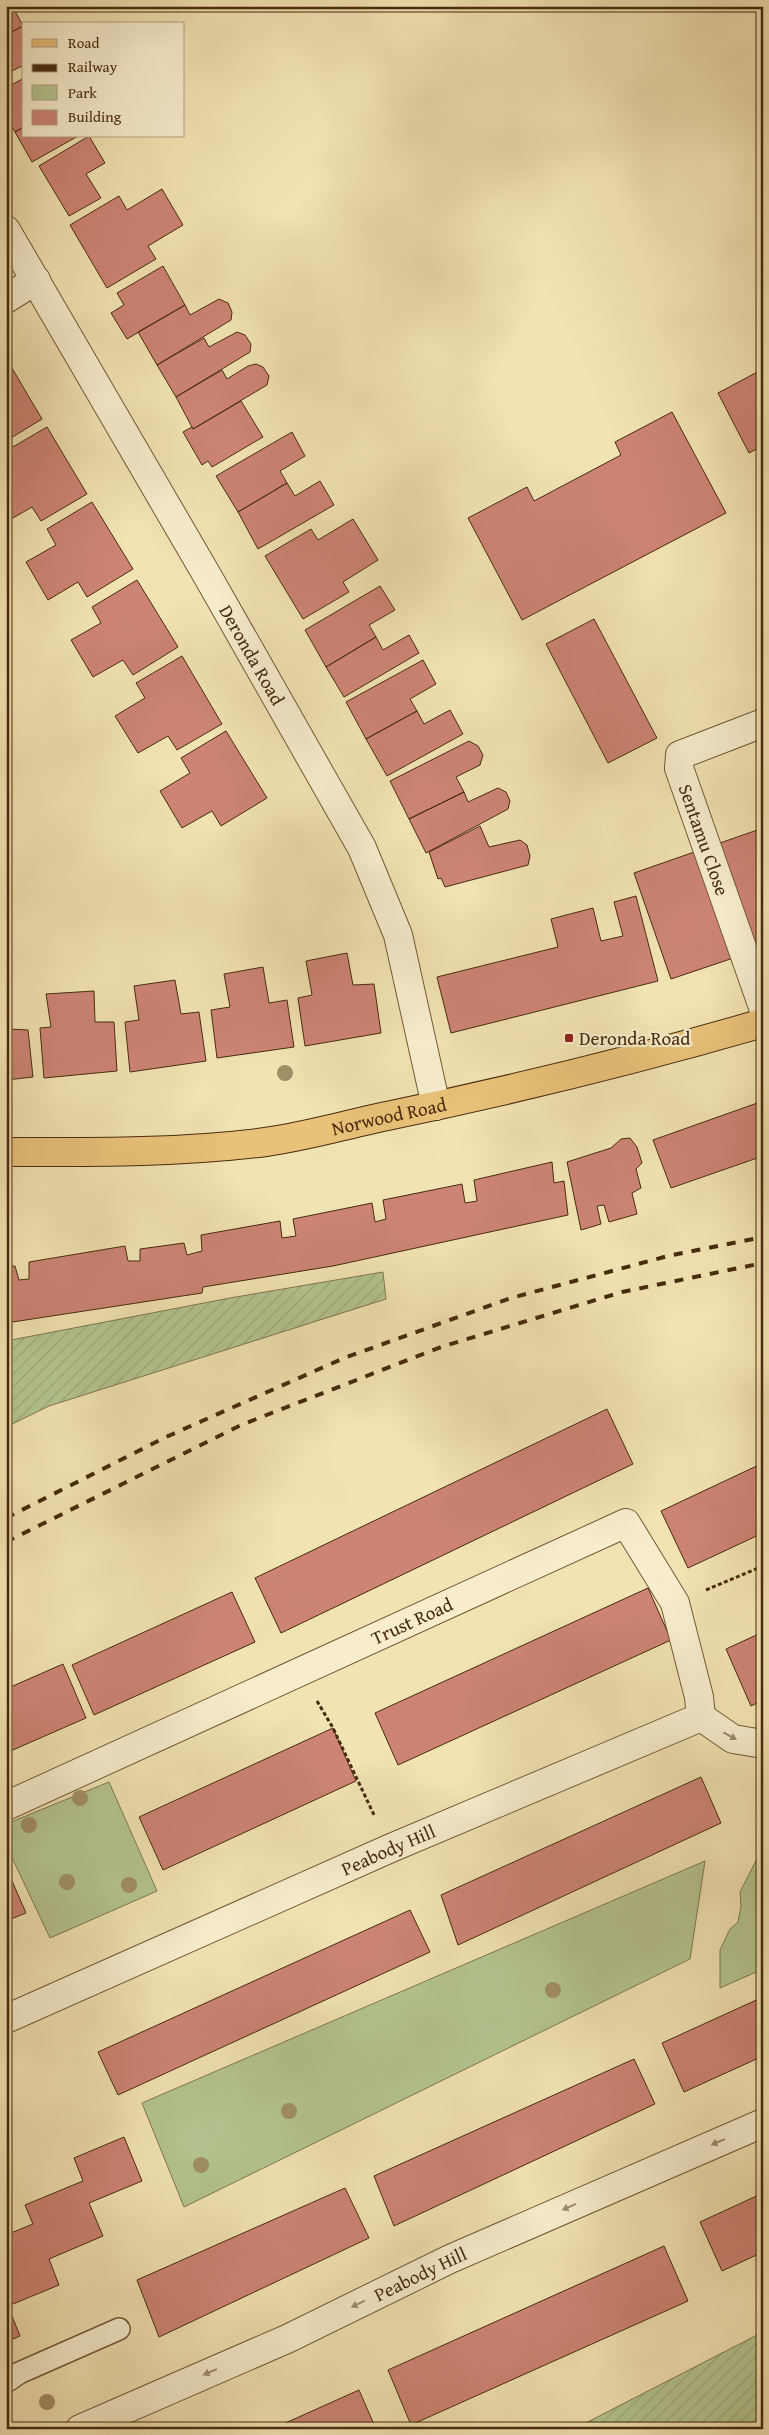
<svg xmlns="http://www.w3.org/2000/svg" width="769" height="2435" font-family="'Gentium Book Plus',serif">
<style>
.green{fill:#b4c591;stroke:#7e7850}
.garden{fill:url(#garden-furrows);stroke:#7e7850}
.building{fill:#cd8475;stroke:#472b0f}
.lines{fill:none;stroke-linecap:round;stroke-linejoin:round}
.lane-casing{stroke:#725938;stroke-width:24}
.street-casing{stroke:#725938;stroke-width:30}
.primary-casing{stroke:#472b0f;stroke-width:30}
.path{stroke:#472b0f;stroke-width:3;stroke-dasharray:4 2.5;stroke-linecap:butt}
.lane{stroke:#f7edcd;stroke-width:21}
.street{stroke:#f7edcd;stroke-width:28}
.primary{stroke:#e9c279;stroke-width:28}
.rail{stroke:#472b0f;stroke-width:4;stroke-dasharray:9 9;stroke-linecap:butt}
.tree{fill:#a08f67}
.oneway{fill:#9f8c6e}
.poi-dot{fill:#8f2418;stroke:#f7edcd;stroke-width:2}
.labels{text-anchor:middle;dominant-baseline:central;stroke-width:4.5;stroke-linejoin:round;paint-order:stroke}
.street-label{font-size:19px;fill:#472b0f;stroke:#f7edcd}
.poi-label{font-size:19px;fill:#472b0f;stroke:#f7edcd;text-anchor:start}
</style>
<defs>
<pattern id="garden-furrows" width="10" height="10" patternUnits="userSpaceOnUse" patternTransform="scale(1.25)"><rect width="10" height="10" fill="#b4c591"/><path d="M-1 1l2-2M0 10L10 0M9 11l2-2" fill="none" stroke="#9ca97c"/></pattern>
</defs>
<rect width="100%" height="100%" fill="#f2e3b2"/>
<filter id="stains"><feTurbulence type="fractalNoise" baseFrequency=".004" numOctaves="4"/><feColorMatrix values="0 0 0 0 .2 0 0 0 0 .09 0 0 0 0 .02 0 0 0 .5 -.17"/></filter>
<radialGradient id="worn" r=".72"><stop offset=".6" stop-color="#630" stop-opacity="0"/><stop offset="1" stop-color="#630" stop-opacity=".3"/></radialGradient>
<!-- green -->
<path class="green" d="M 109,1782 L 157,1891 L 50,1938 L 6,1845 L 6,1824 Z
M 763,1847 L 763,1969 L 720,1988 L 720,1950 L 730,1929 L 738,1922 L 741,1906 L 740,1892 Z
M 705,1861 L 690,1959 L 184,2207 L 142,2103 Z"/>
<!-- garden -->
<path class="garden" d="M 383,1272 L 386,1299 L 49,1406 L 6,1427 L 6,1341 L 230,1298 Z
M 763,2332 L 763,2429 L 574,2429 Z"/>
<!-- building -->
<path class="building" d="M 6,6 L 24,6 L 15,11 L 23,26 L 6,35 Z
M 23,26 L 24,65 L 6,74 L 6,35 Z
M 24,78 L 24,127 L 15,132 L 6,117 L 6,88 Z
M 24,127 L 24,136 L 78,136 L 32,162 L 15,132 Z
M 89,136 L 105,163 L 86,174 L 101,198 L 69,216 L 39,166 Z
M 162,189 L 183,225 L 148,246 L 156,259 L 107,288 L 70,225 L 119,196 L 127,210 Z
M 163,266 L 185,305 L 127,339 L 111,313 L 124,305 L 117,293 Z
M 219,299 L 228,303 L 232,312 L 231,320 L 157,365 L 138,332 L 185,305 L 190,315 Z
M 237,332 L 245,335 L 251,344 L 250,352 L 176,397 L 157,365 L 204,338 L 209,347 Z
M 6,358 L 42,419 L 6,441 Z
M 256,364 L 263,367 L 269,376 L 267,385 L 193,429 L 176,397 L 222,370 L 227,379 L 248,366 Z
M 763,369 L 763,446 L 749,453 L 718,393 Z
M 241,401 L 263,437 L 212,467 L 208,461 L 202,465 L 183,432 L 192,427 L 193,429 Z
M 672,412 L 726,513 L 522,620 L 468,518 L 527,487 L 534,501 L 621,455 L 615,442 Z
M 47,427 L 87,494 L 41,521 L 32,507 L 6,522 L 6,472 L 11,469 L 6,462 L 6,451 Z
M 292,432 L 305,456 L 280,471 L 287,483 L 238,512 L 216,476 Z
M 320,481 L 334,505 L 258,549 L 238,512 L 287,483 L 295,496 Z
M 92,502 L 133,569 L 87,597 L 78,582 L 48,600 L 26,562 L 56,545 L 47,529 Z
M 353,519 L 378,560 L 343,582 L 349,592 L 303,619 L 265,556 L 311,529 L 318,540 Z
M 137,580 L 178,647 L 133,675 L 123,660 L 93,677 L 71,640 L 101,623 L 92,607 Z
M 380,586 L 395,610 L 369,625 L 376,637 L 326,667 L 305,630 Z
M 594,619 L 657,738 L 608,763 L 546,644 Z
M 409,635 L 419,653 L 344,697 L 326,667 L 376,637 L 383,650 Z
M 182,656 L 222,724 L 177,750 L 168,736 L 138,753 L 115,716 L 145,698 L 136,683 Z
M 423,660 L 436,684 L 410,699 L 417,711 L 366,739 L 346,702 Z
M 450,710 L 463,734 L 387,776 L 366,739 L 417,711 L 424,724 Z
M 226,731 L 267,798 L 221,826 L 212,811 L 182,828 L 160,791 L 190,773 L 181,758 Z
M 469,741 L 478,746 L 483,755 L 480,765 L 456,777 L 464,792 L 409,819 L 390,781 Z
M 498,788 L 506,792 L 510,801 L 508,809 L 426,853 L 409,819 L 464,792 L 468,802 Z
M 480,826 L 489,847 L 520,840 L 527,845 L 530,856 L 528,865 L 445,887 L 441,878 L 438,879 L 429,852 Z
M 763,828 L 763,948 L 671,979 L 634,873 Z
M 636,896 L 658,981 L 451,1033 L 437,977 L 558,947 L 551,919 L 593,908 L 601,941 L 623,936 L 614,902 Z
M 347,953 L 353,985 L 374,984 L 381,1033 L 305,1046 L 298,998 L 312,995 L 306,961 Z
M 263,967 L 269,1003 L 287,1000 L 294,1047 L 217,1058 L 211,1010 L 230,1007 L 224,974 Z
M 175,980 L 181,1014 L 199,1012 L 206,1061 L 130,1072 L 125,1022 L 139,1020 L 134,986 Z
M 6,985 L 11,1029 L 28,1030 L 33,1077 L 6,1080 Z
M 94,991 L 95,1022 L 114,1022 L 117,1071 L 44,1078 L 40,1028 L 51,1027 L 46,994 Z
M 763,1101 L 763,1156 L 671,1188 L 653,1140 Z
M 630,1138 L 637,1147 L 642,1163 L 636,1169 L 641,1188 L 632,1193 L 637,1214 L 609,1222 L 604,1205 L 597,1206 L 601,1224 L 581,1230 L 567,1162 L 611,1148 L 621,1139 Z
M 552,1162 L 554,1183 L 564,1181 L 568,1215 L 333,1266 L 203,1287 L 202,1293 L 6,1323 L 6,1267 L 15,1266 L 19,1280 L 29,1279 L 29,1262 L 125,1246 L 128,1261 L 140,1261 L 140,1249 L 184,1243 L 187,1255 L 202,1251 L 201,1235 L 280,1221 L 282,1238 L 296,1236 L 293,1219 L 372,1203 L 375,1222 L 386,1219 L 383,1200 L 462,1184 L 465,1203 L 477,1201 L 474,1180 Z
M 607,1409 L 633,1464 L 281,1633 L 255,1578 Z
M 763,1463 L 763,1533 L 688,1568 L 661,1511 Z
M 648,1588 L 671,1640 L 398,1765 L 375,1713 Z
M 232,1592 L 255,1642 L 94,1715 L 72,1665 Z
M 763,1632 L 763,1700 L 751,1706 L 726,1649 Z
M 63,1664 L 86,1718 L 6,1753 L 6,1689 Z
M 333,1728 L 356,1781 L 163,1870 L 139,1817 Z
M 701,1777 L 721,1823 L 458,1945 L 441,1895 Z
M 6,1867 L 26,1913 L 6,1921 Z
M 410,1910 L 430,1952 L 118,2095 L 98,2052 Z
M 763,1997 L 763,2056 L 684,2092 L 662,2043 Z
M 634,2059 L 655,2104 L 394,2226 L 374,2176 Z
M 124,2137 L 142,2181 L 89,2203 L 103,2236 L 49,2259 L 59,2285 L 8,2306 L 20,2336 L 6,2342 L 6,2235 L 33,2224 L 25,2205 L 83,2181 L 74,2158 Z
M 345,2188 L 369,2238 L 159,2337 L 137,2280 Z
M 763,2193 L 763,2252 L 722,2271 L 700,2222 Z
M 664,2246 L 688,2301 L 411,2425 L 388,2370 Z
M 359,2390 L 376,2429 L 272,2429 Z"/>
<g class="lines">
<defs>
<path id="lane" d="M 6,2382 L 19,2373 L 119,2329"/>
<g id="street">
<path id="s1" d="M 6,230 L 208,577 L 362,848 L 398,935 L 436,1106"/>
<path d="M 6,299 L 36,280"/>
<path id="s2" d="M 763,723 L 680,755 L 679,768 L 763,1007"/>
<path d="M 701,1717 L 733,1739 L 763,1744"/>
<path id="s3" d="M 6,1806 L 626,1523 L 675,1603 L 699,1697 L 701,1717"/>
<path id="s4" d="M 6,2019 L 391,1848 L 701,1717"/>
<path id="s5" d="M 80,2429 L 287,2339 L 450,2259 L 763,2123"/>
</g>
<g id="primary">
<path id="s6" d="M 6,1152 C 90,1152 174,1153 258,1143 C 301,1138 344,1125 387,1116 C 513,1090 639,1059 763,1023"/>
</g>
</defs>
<!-- lane casing -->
<use href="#lane" class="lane-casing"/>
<!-- street casing -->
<use href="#street" class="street-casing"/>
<!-- primary casing -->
<use href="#primary" class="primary-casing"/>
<!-- path -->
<path class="path" d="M 706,1590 L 763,1566
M 317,1701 L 333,1728 L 375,1817"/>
<!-- lane -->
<use href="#lane" class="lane"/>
<!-- street -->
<use href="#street" class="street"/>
<!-- primary -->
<use href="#primary" class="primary"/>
<!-- rail -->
<path class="rail" d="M 6,1518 L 166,1437 L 344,1358 L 511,1298 L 668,1256 L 763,1237
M 6,1542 L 241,1425 L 441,1347 L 622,1292 L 763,1263"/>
</g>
<!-- trees -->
<g class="tree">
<circle cx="285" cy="1073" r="8"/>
<circle cx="80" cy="1798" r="8"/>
<circle cx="29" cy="1825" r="8"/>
<circle cx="67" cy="1882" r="8"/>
<circle cx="129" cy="1885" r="8"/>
<circle cx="553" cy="1990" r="8"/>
<circle cx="289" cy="2111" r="8"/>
<circle cx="201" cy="2165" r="8"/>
<circle cx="47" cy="2402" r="8"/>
</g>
<!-- one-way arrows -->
<defs><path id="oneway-solid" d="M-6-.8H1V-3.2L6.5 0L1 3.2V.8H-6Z" transform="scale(1.25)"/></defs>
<g class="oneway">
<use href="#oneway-solid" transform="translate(730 1736) rotate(29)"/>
<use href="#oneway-solid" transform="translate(718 2142) rotate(157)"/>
<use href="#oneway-solid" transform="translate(569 2207) rotate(156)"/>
<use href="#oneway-solid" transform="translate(358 2304) rotate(154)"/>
<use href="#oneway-solid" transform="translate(210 2372) rotate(157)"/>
</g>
<!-- markers -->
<rect class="poi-dot" x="564" y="1033" width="10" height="10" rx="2.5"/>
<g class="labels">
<!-- street labels -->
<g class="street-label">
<text stroke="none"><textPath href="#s1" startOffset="491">Deronda Road</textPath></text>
<text stroke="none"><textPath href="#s2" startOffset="178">Sentamu Close</textPath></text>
<text stroke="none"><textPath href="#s6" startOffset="386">Norwood Road</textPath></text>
<text stroke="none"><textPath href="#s3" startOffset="446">Trust Road</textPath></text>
<text stroke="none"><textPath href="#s4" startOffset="418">Peabody Hill</textPath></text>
<text stroke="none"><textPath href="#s5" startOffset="374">Peabody Hill</textPath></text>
</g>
<!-- poi labels -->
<g class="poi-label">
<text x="579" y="1038">Deronda Road</text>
</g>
</g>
<!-- margin -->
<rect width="769" height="2435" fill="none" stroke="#f2e3b2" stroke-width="25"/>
<rect x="8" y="8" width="754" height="2420" fill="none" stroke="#472b0f" stroke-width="2.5"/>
<rect x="12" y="12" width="744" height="2410" fill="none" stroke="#472b0f"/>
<!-- legend -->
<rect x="22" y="22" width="162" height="115" fill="#f7edcd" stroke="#b19f81"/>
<rect x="32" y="39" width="25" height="8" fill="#e9c279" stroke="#b19f81"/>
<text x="68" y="48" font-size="15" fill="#472b0f">Road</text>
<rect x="32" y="64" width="25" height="8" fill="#472b0f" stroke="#b19f81"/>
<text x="68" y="72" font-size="15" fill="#472b0f">Railway</text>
<rect x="32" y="85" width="25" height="15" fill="#b4c591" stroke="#b19f81"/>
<text x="68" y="98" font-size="15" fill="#472b0f">Park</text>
<rect x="32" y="110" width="25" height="15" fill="#cd8475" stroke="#b19f81"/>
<text x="68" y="122" font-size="15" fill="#472b0f">Building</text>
<rect width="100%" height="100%" filter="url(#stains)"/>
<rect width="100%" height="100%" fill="url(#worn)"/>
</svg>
